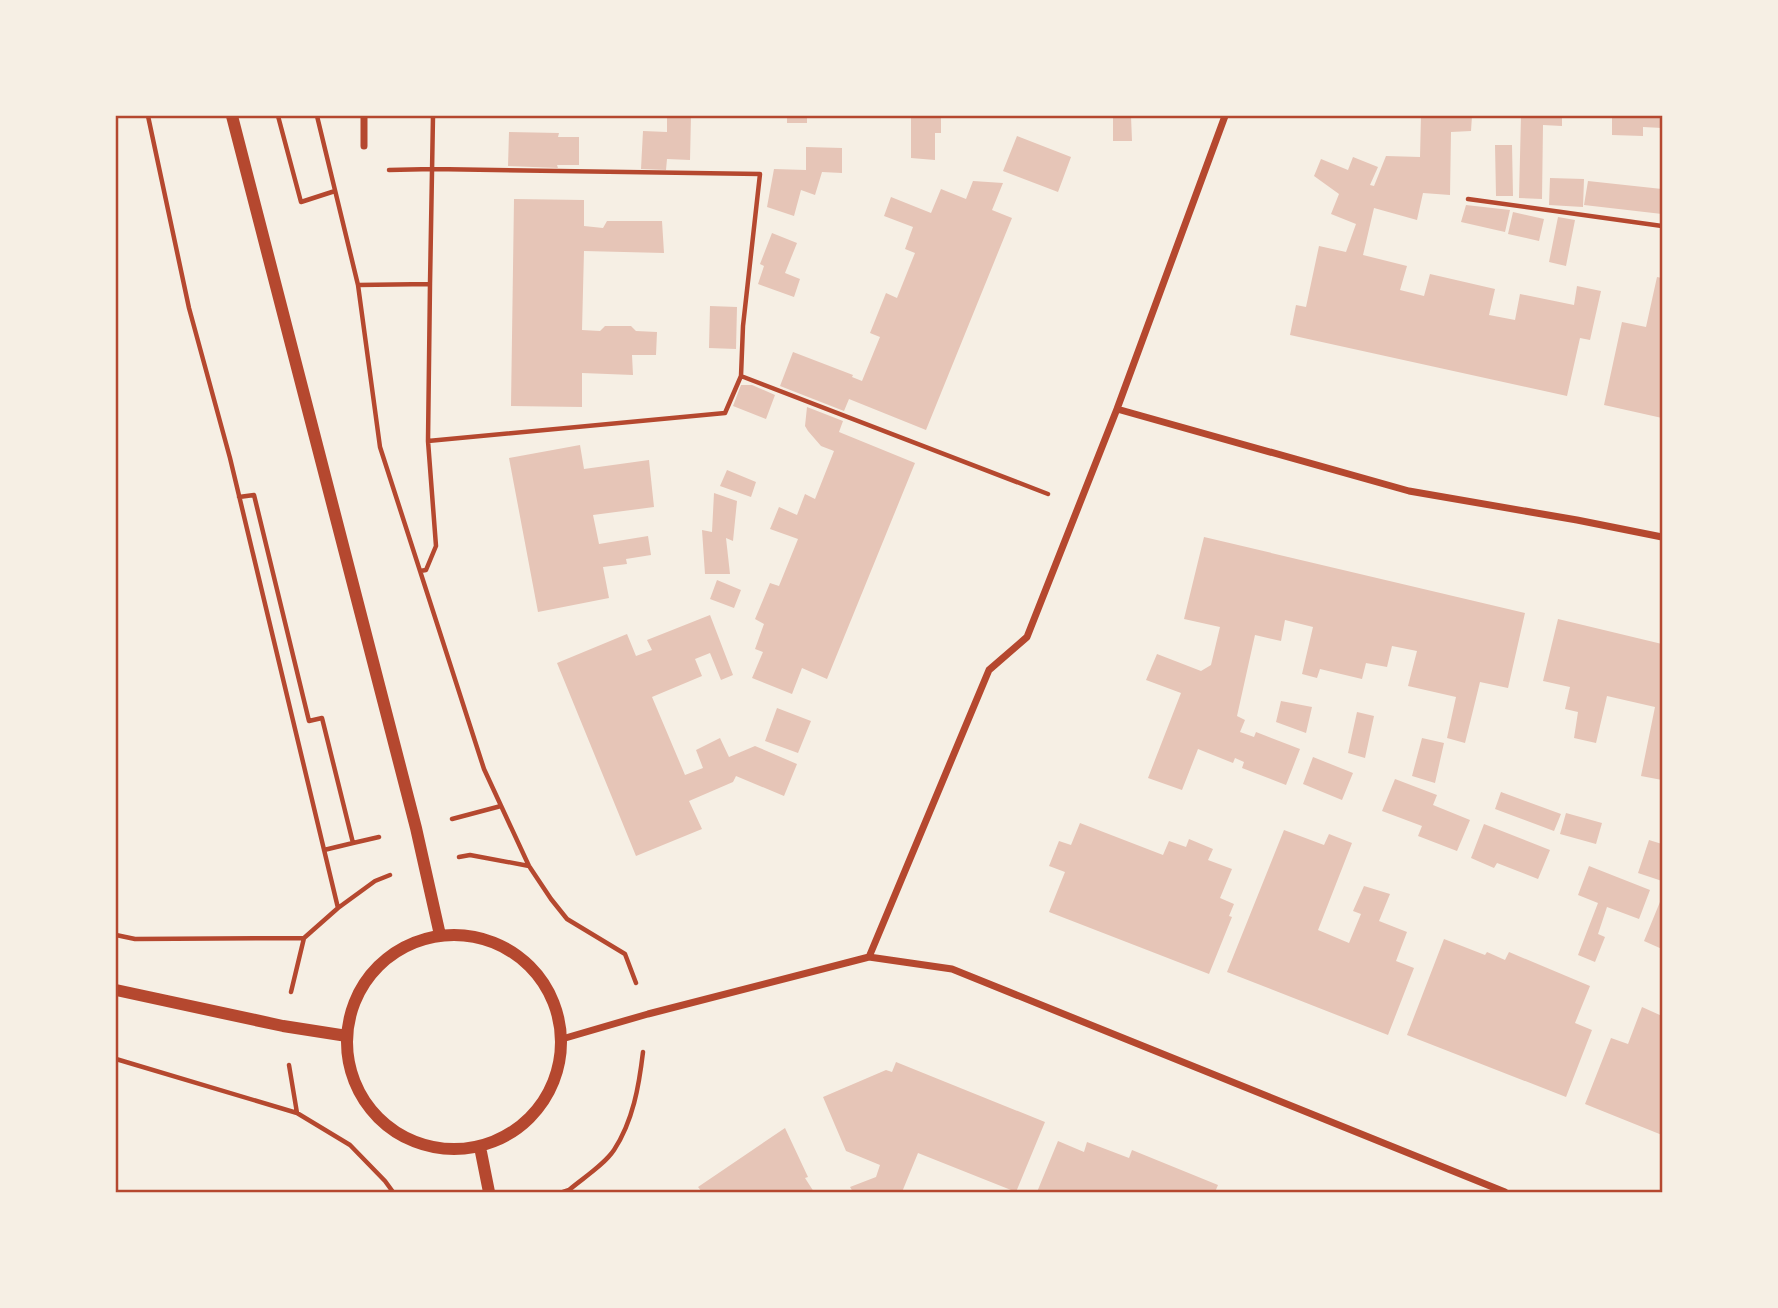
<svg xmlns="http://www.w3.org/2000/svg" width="1778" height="1308" font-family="Overpass,sans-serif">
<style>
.building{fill:#e6c5b7}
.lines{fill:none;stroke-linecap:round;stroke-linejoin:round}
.path{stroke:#b5482f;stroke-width:4.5}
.minor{stroke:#b5482f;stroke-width:7}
.tertiary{stroke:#b5482f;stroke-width:12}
.neatline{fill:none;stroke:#b5482f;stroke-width:2.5}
</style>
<rect width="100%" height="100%" fill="#f6efe4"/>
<!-- building -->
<path class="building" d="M 667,116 L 691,116 L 690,160 L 667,159 L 666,170 L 641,169 L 643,131 L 667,132 Z
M 787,116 L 807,116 L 807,123 L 787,123 Z
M 911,116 L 941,116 L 941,133 L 935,133 L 935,160 L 911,158 Z
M 1113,116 L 1131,116 L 1132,141 L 1113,141 Z
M 1421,116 L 1472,116 L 1471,131 L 1451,132 L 1450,195 L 1423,193 L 1417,220 L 1374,208 L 1363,255 L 1407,266 L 1400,290 L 1424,296 L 1430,274 L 1495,289 L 1489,315 L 1515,320 L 1520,294 L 1574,305 L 1577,286 L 1601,291 L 1590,340 L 1580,338 L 1567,396 L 1290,335 L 1296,305 L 1306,307 L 1319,246 L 1346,252 L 1356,224 L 1331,214 L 1339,194 L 1314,176 L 1321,159 L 1348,170 L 1353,157 L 1378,167 L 1370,185 L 1374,186 L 1386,156 L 1420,157 Z
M 1521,116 L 1562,116 L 1562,126 L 1543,125 L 1542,199 L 1519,198 Z
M 1612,116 L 1662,116 L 1662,128 L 1643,127 L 1643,136 L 1612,135 Z
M 509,132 L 559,133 L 558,137 L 579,137 L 579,165 L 557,165 L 558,168 L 508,166 Z
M 1017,136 L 1071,157 L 1058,192 L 1003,171 Z
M 1495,145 L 1512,145 L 1513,196 L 1496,196 Z
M 806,147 L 842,148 L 842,173 L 822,172 L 815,195 L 801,190 L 794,216 L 767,207 L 774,169 L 806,170 Z
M 1550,178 L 1584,179 L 1583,207 L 1549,205 Z
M 973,181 L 1003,183 L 992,210 L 1012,218 L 926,430 L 849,399 L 844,411 L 780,386 L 793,352 L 853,375 L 852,377 L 862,381 L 880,337 L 870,333 L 886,293 L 897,298 L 915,253 L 905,249 L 913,227 L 884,216 L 891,197 L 931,213 L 941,189 L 966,199 Z
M 1588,181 L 1662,189 L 1662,214 L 1584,205 Z
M 514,199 L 584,200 L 584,226 L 603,228 L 607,221 L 662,221 L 664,253 L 584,251 L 582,330 L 600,331 L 605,326 L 631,326 L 636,331 L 657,332 L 656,355 L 632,355 L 633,375 L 582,373 L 582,407 L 511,406 Z
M 1466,205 L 1510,210 L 1505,232 L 1461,222 Z
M 1513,212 L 1544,219 L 1539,241 L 1508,234 Z
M 1558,217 L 1575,220 L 1566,266 L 1549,262 Z
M 772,233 L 797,243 L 785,273 L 800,279 L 794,297 L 758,284 L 764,266 L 760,264 Z
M 1657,277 L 1662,278 L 1662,418 L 1604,405 L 1622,322 L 1646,327 Z
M 710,306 L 737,307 L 736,349 L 709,348 Z
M 741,385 L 752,385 L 775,395 L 766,419 L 733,406 Z
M 807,407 L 843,421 L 839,432 L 915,463 L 827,679 L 802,668 L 792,694 L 752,678 L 763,652 L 755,649 L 764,624 L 755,619 L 770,583 L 779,586 L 798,539 L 770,529 L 779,507 L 797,515 L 805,494 L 815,499 L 834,451 L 821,446 L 808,431 L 805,426 Z
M 580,445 L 584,469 L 649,460 L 654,507 L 593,515 L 599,544 L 648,536 L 651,555 L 626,559 L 627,564 L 603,567 L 609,598 L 538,612 L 509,458 Z
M 727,470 L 756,482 L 751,497 L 720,486 Z
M 714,493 L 737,501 L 733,541 L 726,538 L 730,574 L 705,574 L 702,530 L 712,532 Z
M 1204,537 L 1525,613 L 1508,688 L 1480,682 L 1465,743 L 1447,738 L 1456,697 L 1408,686 L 1417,651 L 1392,646 L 1387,667 L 1366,663 L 1362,679 L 1320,669 L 1317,678 L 1302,674 L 1313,627 L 1285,620 L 1281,641 L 1255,635 L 1237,716 L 1245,720 L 1240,732 L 1254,737 L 1256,732 L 1300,749 L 1286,785 L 1242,768 L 1244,762 L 1235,758 L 1233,763 L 1198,749 L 1182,790 L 1148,778 L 1181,693 L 1146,680 L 1157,654 L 1201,671 L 1211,665 L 1220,627 L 1184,619 Z
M 717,580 L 741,590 L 734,608 L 710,599 Z
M 710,615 L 733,675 L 721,680 L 710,653 L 695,659 L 702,676 L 652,697 L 685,775 L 703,768 L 696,750 L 720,738 L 729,757 L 755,746 L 797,764 L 784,796 L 736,776 L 733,782 L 689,801 L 702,829 L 636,856 L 557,663 L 627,634 L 636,656 L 652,650 L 647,640 Z
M 1558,619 L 1662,644 L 1662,780 L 1641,776 L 1655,707 L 1607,696 L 1596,743 L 1574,738 L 1578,712 L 1565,709 L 1570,687 L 1543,681 Z
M 1281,701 L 1312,707 L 1306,733 L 1276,722 Z
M 777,708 L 811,721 L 798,753 L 765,741 Z
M 1357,712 L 1374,716 L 1365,758 L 1348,753 Z
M 1422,738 L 1444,743 L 1435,783 L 1412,776 Z
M 1313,757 L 1353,773 L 1342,800 L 1303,784 Z
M 1395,779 L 1437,795 L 1433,805 L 1470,820 L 1457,851 L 1418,836 L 1422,826 L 1382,811 Z
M 1501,792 L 1561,814 L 1554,831 L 1495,809 Z
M 1566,813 L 1602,823 L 1596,844 L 1560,834 Z
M 1080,823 L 1163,855 L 1169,841 L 1186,847 L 1189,839 L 1213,849 L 1208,860 L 1232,869 L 1220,898 L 1234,904 L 1229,916 L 1232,917 L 1209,974 L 1049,912 L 1065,872 L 1049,866 L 1059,841 L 1071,845 Z
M 1484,824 L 1550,850 L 1538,879 L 1497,863 L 1494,868 L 1471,858 Z
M 1284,830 L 1324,845 L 1329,834 L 1352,843 L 1318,930 L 1349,943 L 1361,914 L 1353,911 L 1364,886 L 1390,894 L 1379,921 L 1407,932 L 1396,961 L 1414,968 L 1388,1035 L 1227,972 Z
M 1649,840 L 1662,844 L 1662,881 L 1638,873 Z
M 1589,866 L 1650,890 L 1639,919 L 1607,907 L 1598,934 L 1605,937 L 1595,962 L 1578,955 L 1598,903 L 1578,895 Z
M 1662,897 L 1662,949 L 1644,941 Z
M 1444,939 L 1485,955 L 1487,952 L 1505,960 L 1509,952 L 1590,986 L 1575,1023 L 1592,1030 L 1566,1097 L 1407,1035 Z
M 1642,1007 L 1662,1016 L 1662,1135 L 1585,1104 L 1611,1038 L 1628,1044 Z
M 896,1062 L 1045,1122 L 1016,1192 L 918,1153 L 902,1192 L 853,1192 L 850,1187 L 876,1177 L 880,1165 L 846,1151 L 823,1097 L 886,1070 L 892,1072 Z
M 785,1128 L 808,1177 L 805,1178 L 814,1192 L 702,1192 L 698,1187 Z
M 1058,1141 L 1084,1152 L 1087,1142 L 1129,1158 L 1132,1150 L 1218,1185 L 1215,1192 L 1037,1192 Z"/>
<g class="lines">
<!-- path -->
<path class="path" d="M 148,116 L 189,308 L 230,458 L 338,908
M 278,116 L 301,202 L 335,191
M 317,116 L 358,285 L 380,447 L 484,769 L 529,866 L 551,899 L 567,919 L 625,954 L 636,983
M 389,170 L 433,169 L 760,174 L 743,326 L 741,376
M 1468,199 L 1662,226
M 358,285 L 430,284 L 433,116
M 428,441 L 725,413 L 741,376 L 1048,494
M 239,497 L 254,495 L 309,721 L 322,718 L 353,843 L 324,850
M 420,571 L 426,570 L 436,546 L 428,441 L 430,284
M 452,819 L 501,806
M 353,843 L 379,837
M 459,857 L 470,855 L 529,866
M 116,935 L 135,939 L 304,938
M 291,992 L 304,938 L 338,908 L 375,881 L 390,875
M 116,1059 L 297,1113 L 350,1145 L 385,1181 L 393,1192
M 289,1065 L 297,1113
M 563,1192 L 569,1190 C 583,1178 604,1165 614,1150 C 633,1121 639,1086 643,1052"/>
<!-- minor -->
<path class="minor" d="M 364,146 L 364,116
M 1117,409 L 1409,491 L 1577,520 L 1662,537
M 869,957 L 989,670 L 1027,637 L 1117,409 L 1225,116
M 562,1039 L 648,1014 L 869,957 L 952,969 L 1505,1192"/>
<!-- tertiary -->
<path class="tertiary" d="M 232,116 L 416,828 L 440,935
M347 1042a107 107 0 1 1 214 0a107 107 0 1 1-214 0Z
M 116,990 L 283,1026 L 347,1036
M 480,1147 L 489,1192"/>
</g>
<!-- border -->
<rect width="1778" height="1308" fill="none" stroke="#f6efe4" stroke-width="234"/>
<rect x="117" y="117" width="1544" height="1074" class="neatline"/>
</svg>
